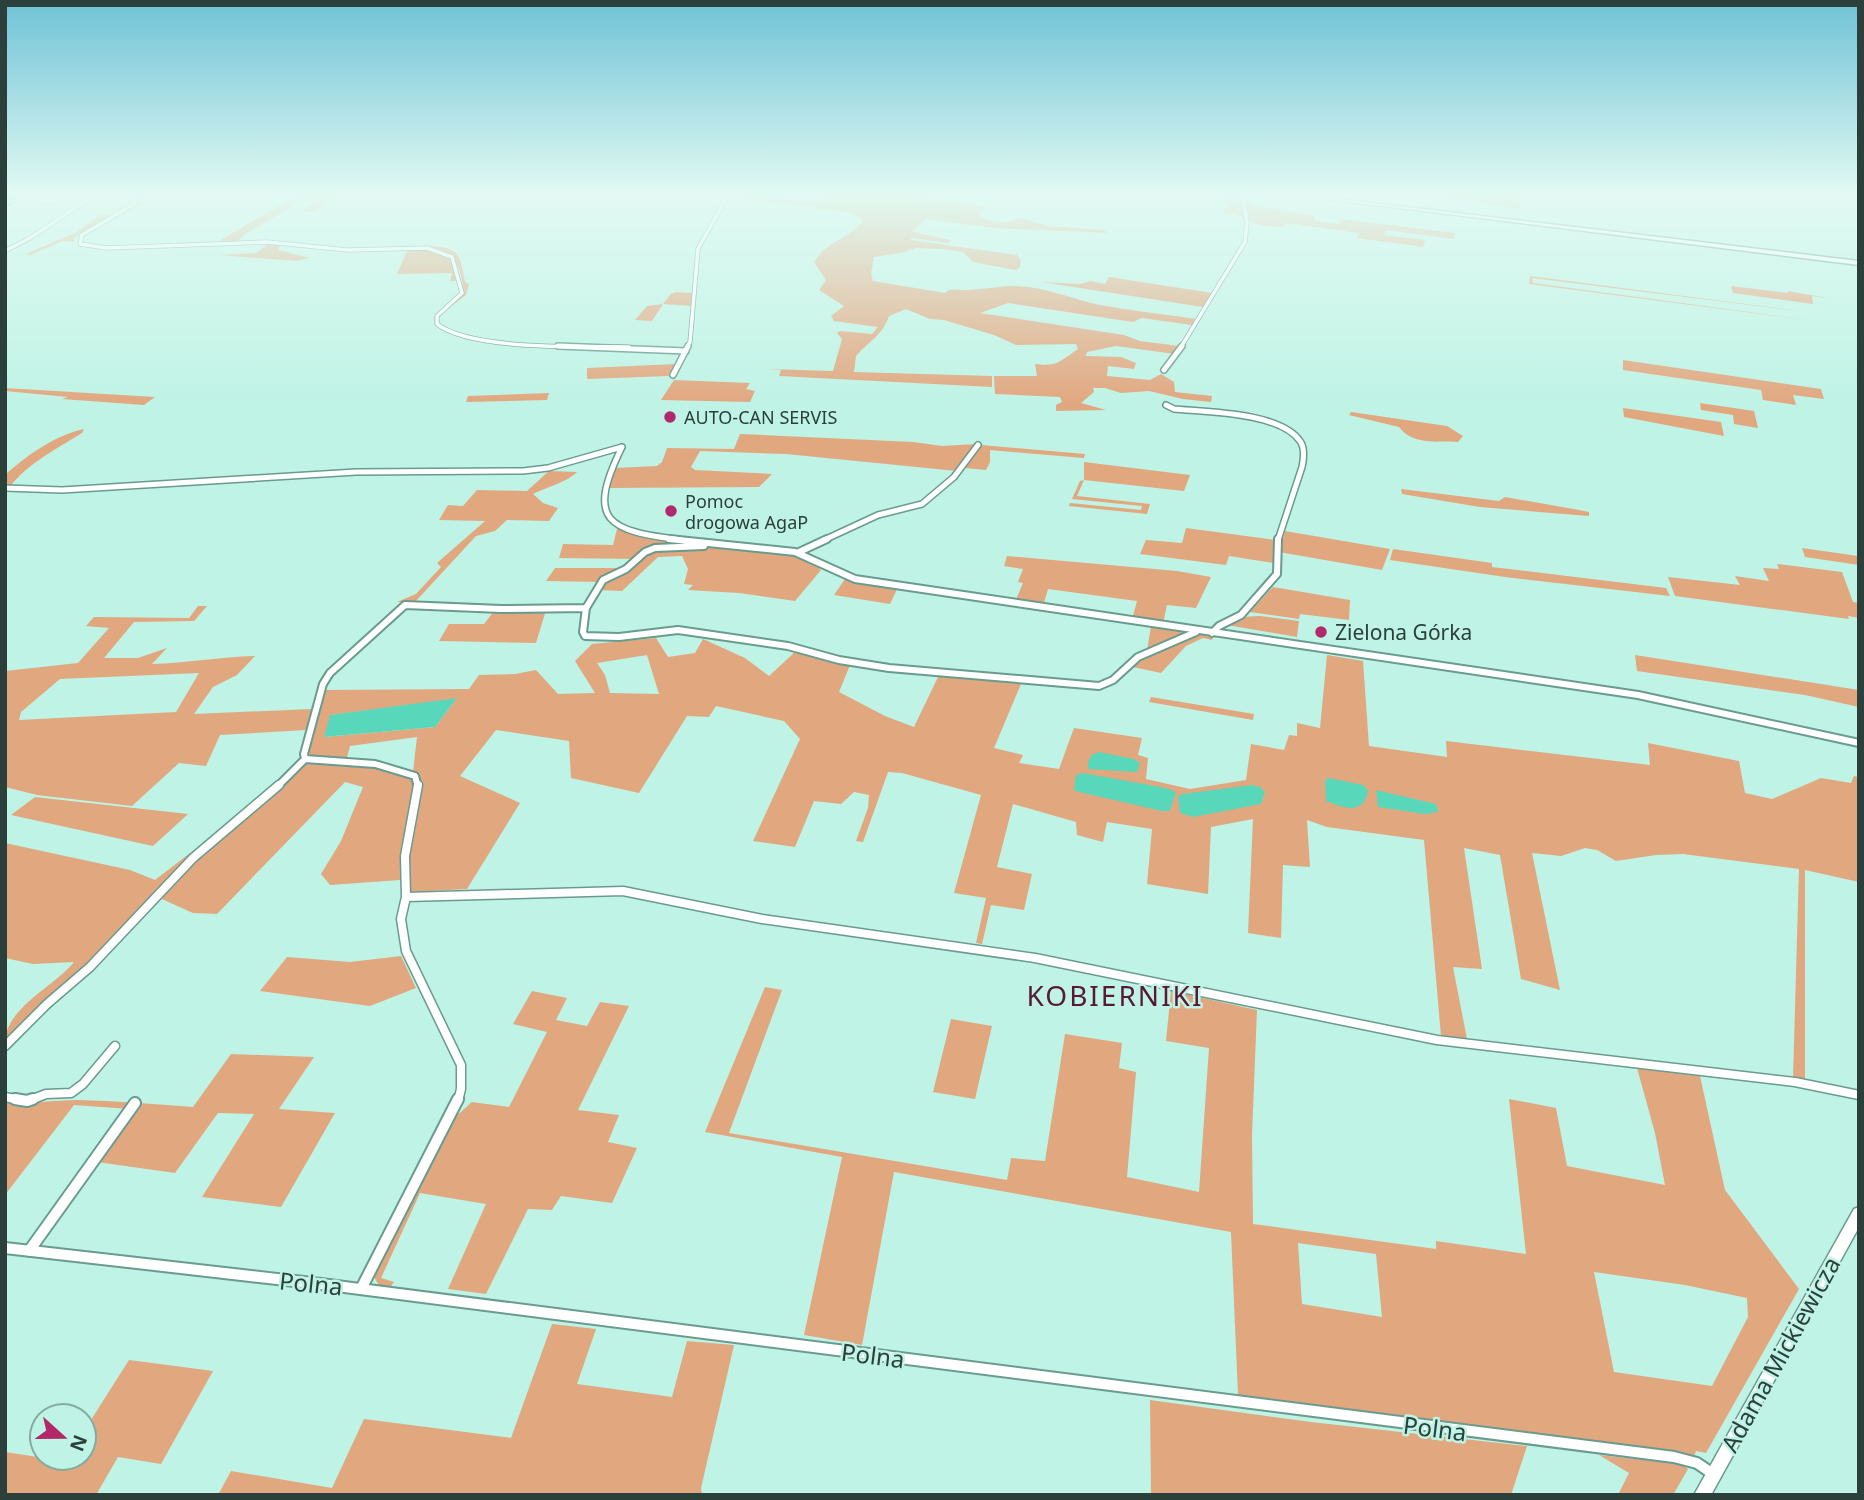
<svg xmlns="http://www.w3.org/2000/svg" width="1864" height="1500" font-family="'Noto Sans',sans-serif">
<style>
.green{fill:#e1a77f;fill-rule:evenodd}
.water{fill:#59d7bb}
.lines{fill:none;stroke-linecap:round;stroke-linejoin:round}
.street-far4-casing{stroke:#699b8e;stroke-width:5}
.street-far3-casing{stroke:#699b8e;stroke-width:8}
.street-far2-casing{stroke:#699b8e;stroke-width:10}
.street-far1-casing{stroke:#699b8e;stroke-width:11}
.street-casing{stroke:#699b8e;stroke-width:14}
.secondary-casing{stroke:#699b8e;stroke-width:3}
.primary-casing{stroke:#338ab0;stroke-width:4}
.street-far4{stroke:#fff;stroke-width:3.5}
.street-far3{stroke:#fff;stroke-width:5}
.street-far2{stroke:#fff;stroke-width:6}
.street-far1{stroke:#fff;stroke-width:8}
.street{stroke:#fff;stroke-width:10}
.secondary{fill:#fff;fill-rule:evenodd}
.primary{fill:#88d1f5;fill-rule:evenodd}
.poi-dot{fill:#b1296b;stroke:#bff3e5;stroke-width:2.5}
.labels{text-anchor:middle;dominant-baseline:central;stroke-width:5;stroke-linejoin:round;paint-order:stroke}
.far-poi-label{font-size:18px;fill:#2b403a;stroke:#bff3e5;text-anchor:start}
.poi-label{font-size:21px;fill:#2b403a;stroke:#bff3e5;text-anchor:start}
.near-street-label{font-size:24px;fill:#2b403a;stroke:#bff3e5}
.near-quarter-label{font-size:28px;letter-spacing:2px;fill:#591836;stroke:#bff3e5}
</style>
<rect width="100%" height="100%" fill="#bff3e5"/>
<!-- green -->
<path class="green" d="M 133,195 L 145,195 L 144,203 L 105,224 L 102,221 L 74,238 L 74,242 L 63,241 L 30,255 L 26,254 L 77,232 L 100,215 L 113,215 L 130,204 Z
M 297,195 L 341,195 L 313,212 L 301,211 L 314,203 L 302,201 L 245,234 L 238,241 L 219,241 Z
M 759,195 L 821,200 L 826,195 L 913,195 L 985,206 L 978,217 C 995,222 1005,225 1021,218 L 1047,226 L 1103,230 L 1109,233 L 995,228 L 926,219 L 912,232 L 951,240 L 948,243 L 912,238 L 910,240 L 1017,255 L 1021,261 L 1020,267 L 1016,270 L 973,262 L 963,252 L 943,249 L 916,248 L 900,253 L 874,257 L 871,274 L 873,281 L 945,293 C 950,287 959,291 968,290 C 984,289 1000,286 1016,286 C 1046,287 1072,299 1100,305 C 1132,311 1164,314 1196,319 L 1192,325 L 1142,318 L 1133,322 L 1008,303 L 980,313 L 1124,335 L 1140,341 L 1179,346 L 1175,354 L 1116,346 L 1087,352 L 1086,356 L 1121,357 L 1136,363 L 1134,369 L 1108,366 L 1107,376 L 1150,380 L 1161,374 L 1174,382 L 1175,392 L 1212,396 L 1211,402 L 1183,399 L 1149,391 L 1121,393 L 1105,388 L 1093,388 L 1094,392 L 1081,403 L 1106,410 L 1056,411 L 1056,405 L 1062,402 L 1060,397 L 995,394 L 994,376 L 1037,376 L 1035,364 C 1058,367 1060,361 1078,349 L 1076,344 L 1016,345 L 994,335 L 944,320 L 930,319 L 906,309 L 889,316 C 883,335 868,342 856,356 L 854,372 L 992,376 L 992,387 L 779,376 L 781,370 L 767,369 L 833,371 L 842,339 L 837,333 L 840,331 L 872,334 L 878,327 L 834,321 L 831,316 L 844,306 L 819,290 L 826,280 L 814,262 C 828,240 849,239 863,221 C 851,209 831,211 815,209 L 816,207 L 738,201 L 743,196 Z
M 1204,195 L 1260,195 L 1259,198 L 1250,198 L 1253,206 L 1314,216 L 1314,221 L 1339,224 L 1341,219 L 1455,233 L 1454,239 L 1386,230 L 1384,235 L 1425,240 L 1423,247 L 1357,238 L 1359,233 L 1285,223 L 1282,227 C 1273,227 1260,226 1252,222 C 1242,217 1237,212 1225,214 L 1223,210 L 1228,207 L 1223,203 L 1225,198 Z
M 1422,195 L 1521,195 L 1520,209 Z
M 270,243 L 281,243 L 278,250 L 310,258 L 296,261 L 219,255 L 256,253 Z
M 429,246 C 461,248 459,253 465,282 L 469,284 L 466,295 L 441,314 L 463,295 C 464,271 453,245 425,249 L 451,259 L 456,281 L 450,281 L 452,273 L 397,274 L 407,251 L 371,251 Z
M 1530,276 L 1806,312 L 1532,278 L 1533,283 L 1808,320 L 1529,284 Z
M 1109,277 L 1212,293 L 1203,307 L 1041,282 L 1080,284 L 1091,281 L 1105,284 Z
M 1731,286 L 1788,293 L 1788,291 L 1828,298 L 1812,296 L 1813,304 L 1733,293 Z
M 676,292 L 692,293 L 693,306 L 663,304 L 652,321 L 635,320 L 647,306 L 663,304 L 671,294 Z
M 1623,360 L 1821,389 L 1824,399 L 1793,395 L 1796,405 L 1763,400 L 1761,390 L 1623,370 Z
M 676,364 L 668,376 L 587,379 L 587,368 Z
M 674,380 L 750,383 L 746,389 L 755,391 L 750,402 L 661,400 Z
M 5,388 L 155,397 L 144,405 L 62,399 L 68,397 L 5,391 Z
M 549,393 L 547,400 L 466,402 L 468,396 Z
M 1700,403 L 1754,411 L 1758,428 L 1734,424 L 1733,415 L 1701,410 Z
M 1623,408 L 1721,422 L 1724,436 L 1624,417 Z
M 1351,412 L 1447,426 L 1463,436 L 1458,442 C 1437,441 1412,445 1399,427 L 1349,415 Z
M 84,429 L 82,433 C 55,450 22,466 5,494 L 7,473 C 29,454 56,435 84,429 Z
M 740,434 L 913,442 L 942,446 L 977,444 L 957,471 L 786,454 L 700,451 L 691,467 L 695,470 L 772,474 L 759,487 L 608,488 L 615,468 L 657,466 L 662,462 L 667,448 L 734,449 Z
M 981,445 L 1085,454 L 1084,458 L 990,450 L 990,462 L 986,470 L 965,468 Z
M 1084,462 L 1190,475 L 1184,491 L 1084,480 L 1077,496 L 1150,504 L 1147,514 L 1069,506 L 1070,503 L 1141,510 L 1142,506 L 1072,499 L 1080,481 L 1084,480 Z
M 549,471 L 577,472 C 569,481 545,488 533,494 L 543,503 L 558,508 L 549,521 L 507,520 L 495,531 L 476,536 L 415,602 L 397,602 L 416,594 L 441,567 L 437,563 L 485,521 L 439,520 L 448,505 L 463,506 L 477,490 L 527,491 Z
M 1401,489 L 1499,501 L 1505,497 L 1579,510 L 1589,512 L 1589,516 L 1480,507 L 1402,494 Z
M 1186,528 L 1275,540 L 1274,563 L 1229,556 L 1226,565 L 1140,554 L 1146,540 L 1182,543 Z
M 617,529 L 666,540 L 735,546 L 803,556 L 821,570 L 795,601 L 739,593 L 688,590 L 693,585 L 684,584 L 688,569 L 682,556 L 658,557 L 622,591 L 598,590 L 604,582 L 639,559 L 559,558 L 563,544 L 613,545 Z
M 1285,531 L 1390,549 L 1382,570 L 1279,552 Z
M 1802,548 L 1858,556 L 1859,565 L 1805,557 Z
M 1393,549 L 1492,563 L 1492,567 L 1666,588 L 1670,596 L 1505,577 L 1390,560 Z
M 1007,556 L 1177,571 L 1211,577 L 1196,608 L 1167,605 L 1163,624 L 1192,632 L 1147,651 L 1151,626 L 1131,623 L 1137,601 L 1048,589 L 1043,606 L 1015,602 L 1023,583 L 1018,582 L 1023,569 L 1004,566 Z
M 1777,564 L 1842,572 L 1853,602 L 1859,603 L 1859,618 L 1848,616 L 1849,619 L 1675,596 L 1668,577 L 1740,585 L 1735,576 L 1769,581 L 1763,568 L 1779,569 Z
M 555,568 L 624,568 L 599,582 L 546,581 Z
M 845,579 L 898,587 L 890,604 L 834,595 Z
M 1273,587 L 1350,600 L 1349,620 L 1300,614 L 1299,619 L 1250,612 Z
M 198,606 L 207,606 L 194,621 L 134,622 L 104,658 L 138,658 L 167,648 L 152,664 C 187,663 220,657 255,656 L 237,675 L 213,687 L 194,714 L 312,709 L 306,730 L 220,735 L 206,766 L 179,763 L 132,806 L 37,795 L 5,787 L 5,671 L 78,663 L 109,628 L 86,626 L 94,617 L 189,618 ZM 199,673 L 176,712 L 19,720 L 21,712 L 60,679 Z
M 495,610 L 546,610 L 536,643 L 439,641 L 449,624 L 484,624 Z
M 1260,616 L 1299,621 L 1297,637 L 1227,625 L 1241,617 Z
M 1199,633 L 1214,635 L 1212,640 L 1203,638 L 1186,646 L 1161,673 L 1128,666 L 1139,658 Z
M 656,638 L 668,657 L 695,653 L 703,639 L 745,658 L 769,676 L 796,651 L 850,665 L 839,692 L 885,716 L 914,727 L 939,675 L 1021,684 L 994,748 L 1023,755 L 1019,763 L 1059,769 L 1074,728 L 1142,738 L 1138,755 L 1148,758 L 1146,779 L 1190,789 L 1246,780 L 1251,744 L 1284,750 L 1289,735 L 1297,736 L 1297,723 L 1320,728 L 1327,655 L 1363,661 L 1369,746 L 1447,757 L 1446,741 L 1650,765 L 1648,743 L 1739,761 L 1745,793 L 1772,799 L 1821,778 L 1851,783 L 1854,776 L 1859,777 L 1859,882 L 1805,870 L 1805,1080 L 1793,1078 L 1799,869 L 1683,854 L 1656,855 L 1616,861 L 1597,850 L 1585,848 L 1561,856 L 1532,853 L 1560,990 L 1521,979 L 1500,855 L 1464,848 L 1482,969 L 1453,967 L 1467,1039 L 1441,1036 L 1424,840 L 1327,827 L 1307,820 L 1310,867 L 1283,865 L 1281,938 L 1248,933 L 1253,819 L 1211,827 L 1208,894 L 1147,884 L 1152,829 L 1107,822 L 1103,842 L 1077,835 L 1076,822 L 1013,804 L 997,867 L 1032,874 L 1024,910 L 991,905 L 982,944 L 976,943 L 986,898 L 954,893 L 981,795 L 902,773 L 888,772 L 863,842 L 856,841 L 868,808 L 869,795 L 854,792 L 841,804 L 814,801 L 795,847 L 753,841 L 800,739 L 784,721 L 716,706 L 709,717 L 687,716 L 639,793 L 571,778 L 569,741 L 496,730 L 460,776 L 520,803 L 467,889 L 411,892 L 409,890 L 408,857 L 421,785 L 418,774 L 413,772 L 417,737 L 350,746 L 346,761 L 307,757 L 324,690 L 469,689 L 479,675 L 515,674 L 536,670 L 558,694 L 595,693 L 575,661 L 592,644 ZM 647,655 L 659,694 L 610,693 L 605,675 L 597,663 ZM 456,699 L 435,727 L 324,737 L 331,715 Z
M 1635,655 L 1859,690 L 1859,707 L 1805,695 L 1637,671 Z
M 1151,697 L 1254,714 L 1253,720 L 1149,702 Z
M 306,761 L 373,766 L 412,777 L 415,784 L 402,852 L 400,880 L 330,885 L 321,874 L 341,841 L 363,787 L 345,782 L 217,914 L 193,913 L 162,899 L 154,900 L 194,860 Z
M 35,797 L 188,814 L 153,846 L 11,815 Z
M 5,843 L 130,870 L 155,880 L 190,853 L 193,855 L 113,941 L 5,1043 C 5,1008 54,987 74,962 L 33,964 L 5,958 Z
M 401,956 L 416,988 L 370,1006 L 260,991 L 287,957 L 350,962 Z
M 765,987 L 782,990 L 729,1133 L 1007,1180 L 1011,1158 L 1045,1161 L 1065,1034 L 1122,1043 L 1119,1068 L 1136,1072 L 1127,1177 L 1199,1192 L 1209,1048 L 1166,1041 L 1171,991 L 1257,1010 L 1252,1135 L 1253,1224 L 1436,1249 L 1436,1241 L 1526,1254 L 1509,1099 L 1556,1108 L 1567,1166 L 1665,1185 L 1655,1133 L 1637,1068 L 1700,1076 L 1725,1190 L 1799,1289 L 1706,1453 L 1696,1451 L 1693,1459 L 1628,1446 L 1349,1412 L 1238,1395 L 1231,1232 L 894,1172 L 862,1345 L 804,1335 L 842,1157 L 705,1132 ZM 1298,1243 L 1376,1254 L 1382,1317 L 1302,1304 ZM 1594,1272 L 1685,1285 L 1747,1298 L 1748,1317 L 1712,1386 L 1614,1372 Z
M 532,991 L 567,998 L 556,1020 L 587,1026 L 600,1002 L 629,1006 L 578,1110 L 619,1115 L 608,1142 L 637,1148 L 612,1203 L 561,1196 L 552,1210 L 528,1209 L 486,1294 L 448,1289 L 486,1204 L 420,1193 L 381,1278 L 394,1282 L 389,1289 L 380,1287 L 374,1277 L 453,1119 L 472,1102 L 509,1107 L 547,1032 L 513,1024 Z
M 951,1019 L 992,1026 L 975,1099 L 933,1092 Z
M 231,1054 L 314,1057 L 279,1109 L 335,1113 L 281,1207 L 202,1197 L 254,1114 L 218,1113 L 175,1173 L 97,1162 L 130,1109 L 74,1105 L 5,1195 L 5,1101 C 29,1105 52,1100 77,1100 C 115,1101 154,1104 193,1107 Z
M 552,1324 L 596,1329 L 577,1384 L 672,1397 L 687,1341 L 734,1345 L 701,1488 L 702,1495 L 218,1495 L 231,1471 L 332,1488 L 364,1419 L 511,1438 Z
M 129,1360 L 213,1371 L 161,1464 L 118,1457 L 96,1495 L 5,1495 L 5,1452 L 65,1461 L 67,1458 L 84,1458 L 84,1431 Z
M 1150,1400 L 1311,1422 L 1527,1446 L 1511,1495 L 1151,1495 Z
M 1599,1455 L 1681,1464 L 1688,1469 L 1673,1495 L 1618,1495 L 1629,1473 Z"/>
<!-- water -->
<path class="water" d="M 457,698 L 435,727 L 324,737 L 330,715 Z
M 1099,752 L 1134,759 L 1140,763 L 1137,772 L 1088,769 C 1088,759 1089,755 1099,752 Z
M 1083,773 L 1166,788 L 1176,792 L 1170,811 L 1162,811 L 1079,792 L 1074,790 L 1076,775 Z
M 1329,778 L 1363,785 L 1368,790 C 1364,816 1344,808 1326,801 L 1325,780 Z
M 1252,785 L 1260,787 L 1265,792 L 1261,804 L 1193,817 L 1180,813 L 1178,797 L 1182,794 Z
M 1376,790 L 1436,804 L 1438,812 L 1425,814 L 1378,807 Z"/>
<g class="lines">
<defs>
<path id="street-far4" d="M 136,195 L 134,204 L 82,235 L 80,244 L 106,248 L 267,242 L 348,250 L 427,248 L 452,257 L 462,293 L 437,316 L 437,324 C 472,351 584,346 629,347
M 14,200 L 61,202
M 5,251 L 30,238 L 95,195
M 687,347 L 690,342 L 698,249 L 728,195
M 1181,347 L 1245,242 L 1247,223 L 1243,195"/>
<path id="street-far3" d="M 558,346 L 686,351
M 1164,370 L 1182,346
M 673,375 L 688,346
M 1166,405 L 1174,409 C 1206,412 1280,412 1300,441 C 1305,448 1304,458 1302,467 L 1278,540
M 622,447 C 585,522 608,531 682,540
M 5,488 L 62,490 L 356,472 L 523,471 L 548,468 L 622,447
M 824,540 L 878,515 L 922,504 L 954,477 L 978,445"/>
<path id="street-far2" d="M 669,539 L 795,552 L 855,579 L 1638,695 L 1859,743
M 704,546 L 655,548 L 645,552 L 626,569 L 603,580 L 586,608 L 583,632 L 585,636 L 619,637 L 678,630 L 788,646 L 839,660 L 889,668 L 1099,686 L 1113,680 L 1138,657 L 1196,632
M 799,552 L 827,539
M 1212,633 L 1219,626 L 1241,615 L 1277,574 L 1278,539
M 305,759 L 375,764 L 415,776 L 418,787
M 277,787 L 305,759 L 304,754 L 323,684 L 330,673 L 405,605 L 501,609 L 586,608"/>
<path id="street-far1" d="M 418,785 L 405,856 L 406,897 L 401,919 L 406,951 L 461,1065 L 461,1089 L 458,1101
M 406,897 L 623,891 L 762,919 L 1035,958 L 1437,1040 L 1795,1082 L 1859,1095
M 5,1046 L 47,1004 L 90,967 L 193,858 L 279,785
M 5,1097 L 25,1101
M 28,1101 L 46,1094 L 71,1093 L 83,1084 L 115,1046"/>
<path id="street" d="M 15,1099 L 27,1101 L 33,1099
M 5,1248 L 321,1284 L 1674,1457 L 1697,1463 L 1713,1474
M 29,1251 L 135,1103
M 361,1289 L 458,1099"/>
<path id="secondary" d="M 1293,195 L 1307,195 L 1859,261 L 1859,265 Z
M 1859,1207 L 1859,1227 L 1711,1495 L 1694,1495 L 1854,1209 Z"/>
<path id="primary" d="M 19,195 L 26,195 L 5,206 L 5,202 Z"/>
</defs>
<!-- street-far4 casing -->
<use href="#street-far4" class="street-far4-casing"/>
<!-- street-far3 casing -->
<use href="#street-far3" class="street-far3-casing"/>
<!-- street-far2 casing -->
<use href="#street-far2" class="street-far2-casing"/>
<!-- street-far1 casing -->
<use href="#street-far1" class="street-far1-casing"/>
<!-- street casing -->
<use href="#street" class="street-casing"/>
<!-- secondary casing -->
<use href="#secondary" class="secondary-casing"/>
<!-- primary casing -->
<use href="#primary" class="primary-casing"/>
<!-- street-far4 -->
<use href="#street-far4" class="street-far4"/>
<!-- street-far3 -->
<use href="#street-far3" class="street-far3"/>
<!-- street-far2 -->
<use href="#street-far2" class="street-far2"/>
<!-- street-far1 -->
<use href="#street-far1" class="street-far1"/>
<!-- street -->
<use href="#street" class="street"/>
<!-- secondary -->
<use href="#secondary" class="secondary"/>
<!-- primary -->
<use href="#primary" class="primary"/>
</g>
<!-- sky -->
<linearGradient id="sky" x2="0" y2="1"><stop stop-color="#6fc2d6"/><stop offset="0.48" stop-color="#e2faf3"/><stop offset="1" stop-color="#e2faf3" stop-opacity="0"/></linearGradient>
<rect width="1864" height="405" fill="url(#sky)"/>
<!-- markers -->
<g class="poi-dot">
<circle cx="670" cy="417" r="7"/>
<circle cx="671" cy="511" r="7"/>
<circle cx="1321" cy="632" r="7"/>
</g>
<g class="labels">
<!-- far-poi labels -->
<g class="far-poi-label">
<text x="684" y="417">AUTO-CAN SERVIS</text>
<text x="685" y="501">Pomoc<tspan x="685" dy="21">drogowa AgaP</tspan></text>
</g>
<!-- poi labels -->
<g class="poi-label">
<text x="1335" y="632">Zielona Górka</text>
</g>
<!-- near-street labels -->
<g class="near-street-label">
<text transform="translate(311 1283) rotate(6)">Polna</text>
<text transform="translate(1780 1354) rotate(-61)">Adama Mickiewicza</text>
<text transform="translate(873 1355) rotate(7)">Polna</text>
<text transform="translate(1435 1428) rotate(7)">Polna</text>
</g>
<!-- near-quarter labels -->
<g class="near-quarter-label">
<text x="1115" y="995">KOBIERNIKI</text>
</g>
</g>
<!-- border -->
<rect width="1864" height="1500" fill="none" stroke="#2b403a" stroke-width="14"/>
<!-- north arrow -->
<g transform="translate(63 1437) rotate(111)"><circle r="33" fill="#bff3e5" stroke="#84aba1" stroke-width="2"/>
<path d="M0-5L12 26L0 18L-12 26Z" fill="#b1296b"/>
<text y="-10" font-size="19" font-weight="bold" text-anchor="middle" fill="#2b403a">N</text>
</g>
</svg>
